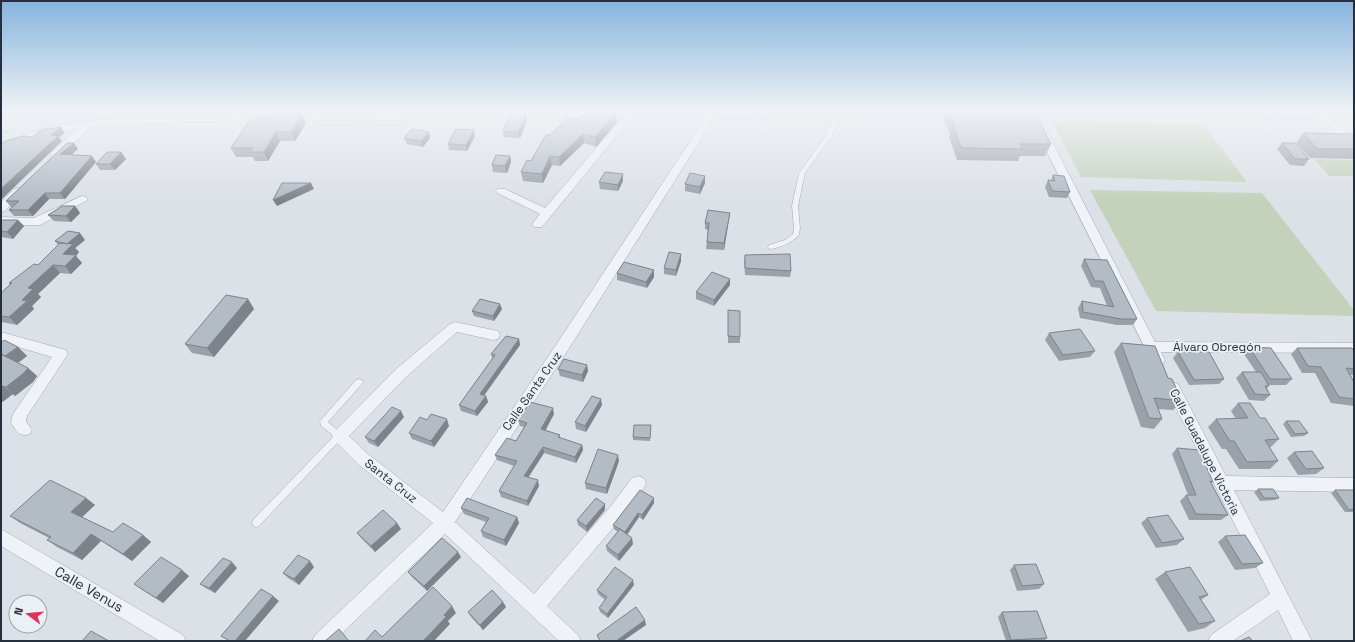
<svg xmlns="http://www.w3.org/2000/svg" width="1355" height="642" font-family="'Space Grotesk',sans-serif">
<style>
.green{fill:#c4d2bc}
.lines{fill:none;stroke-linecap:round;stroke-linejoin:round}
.service-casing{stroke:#a1a8b2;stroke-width:1}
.minor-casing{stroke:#a1a8b2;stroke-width:1}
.primary-casing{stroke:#9aa7b4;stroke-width:1}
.path{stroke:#b6bcc3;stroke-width:1.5;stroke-dasharray:2.5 2.5;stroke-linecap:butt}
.service{fill:#eff2f6;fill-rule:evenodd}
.minor{fill:#eff2f6;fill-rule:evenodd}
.primary{fill:#fff;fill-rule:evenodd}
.wall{fill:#9aa1a9}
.shaded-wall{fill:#7d838a}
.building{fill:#b3bbc5;stroke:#7d838a}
.labels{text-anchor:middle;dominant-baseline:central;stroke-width:3.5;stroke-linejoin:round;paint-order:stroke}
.street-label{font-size:12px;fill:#24303f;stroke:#ebf0f5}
.near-street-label{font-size:14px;fill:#24303f;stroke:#ebf0f5}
</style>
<rect width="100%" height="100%" fill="#dce1e8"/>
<!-- green -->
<path class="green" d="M 1052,122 L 1204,125 L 1247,182 L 1081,177 Z
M 1314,159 L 1354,160 L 1354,176 L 1329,176 Z
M 1090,190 L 1262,193 L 1354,310 L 1354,316 L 1156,311 Z"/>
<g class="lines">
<defs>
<path id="service" d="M 835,112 L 840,113 L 832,136 L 805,173 L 798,206 L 800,228 L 799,235 C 793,242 778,249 769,249 L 768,247 L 769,245 L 785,240 L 793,234 L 794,228 L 792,206 L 799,173 L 826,136 Z
M 359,379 L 362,380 L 363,382 L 362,384 L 328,422 L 342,434 L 343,436 L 342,438 L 259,526 L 256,527 L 253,526 L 252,523 L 253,520 L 334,436 L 321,426 L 320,421 L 356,380 Z"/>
<path id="minor" d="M 1,112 L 9,112 L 7,114 L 1,115 Z
M 557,112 L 920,112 L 915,115 L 715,117 L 566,353 L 455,522 L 534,594 L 611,506 L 632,478 L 638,476 L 644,478 L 646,483 L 644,488 L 623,516 L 547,606 L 578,635 L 581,641 L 559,641 L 445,534 L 334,641 L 312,641 L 315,635 L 433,523 L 359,465 L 334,440 L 332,436 L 334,432 L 396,369 L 450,324 L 455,322 L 498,331 L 500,335 L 498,339 L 493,340 L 457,332 L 406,377 L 349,436 L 369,455 L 443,512 L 556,345 L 706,117 L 632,117 L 542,227 L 534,227 L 532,224 L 540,214 L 497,193 L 496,191 L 497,189 L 505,189 L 545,208 L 622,118 L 257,121 L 112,124 L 91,127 L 59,157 L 55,158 L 50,155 L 51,153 L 77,129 L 50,133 L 1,149 L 1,143 L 48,127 L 112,118 Z
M 1027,112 L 1037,112 L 1155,342 L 1354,343 L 1354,353 L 1161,352 L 1165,360 L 1163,364 L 1158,365 L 1153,364 Z
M 1081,112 L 1354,112 L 1354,117 L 1330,117 L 1354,139 L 1354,148 L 1350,147 L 1319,117 L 1086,115 Z
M 18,188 L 23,191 L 22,193 L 5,211 L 1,212 L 1,202 L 14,189 Z
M 82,196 L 86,197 L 88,199 L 86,201 L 40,225 L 1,225 L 1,217 L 34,218 Z
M 1,332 L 66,350 L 68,354 L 27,416 L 26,421 L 32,430 L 30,434 C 20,438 15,430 11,422 L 13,414 L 52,357 L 1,342 Z
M 1173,382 L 1178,384 L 1226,476 L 1354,478 L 1354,492 L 1234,490 L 1312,641 L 1293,641 L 1278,610 L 1233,641 L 1208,641 L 1211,635 L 1270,594 L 1166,388 L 1168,384 Z
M 1,529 L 183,635 L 186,641 L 160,641 L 1,546 Z"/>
<path id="primary" d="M 793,112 L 809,112 L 809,113 L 807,116 L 801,118 L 795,116 Z"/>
</defs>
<!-- service casing -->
<use href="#service" class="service-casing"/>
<!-- minor casing -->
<use href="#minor" class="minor-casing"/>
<!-- primary casing -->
<use href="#primary" class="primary-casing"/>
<!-- path -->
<path class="path" d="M 5,132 L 12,127
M 1,134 L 15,130"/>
<!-- service -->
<use href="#service" class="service"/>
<!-- minor -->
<use href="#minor" class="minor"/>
<!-- primary -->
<use href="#primary" class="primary"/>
</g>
<!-- wall -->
<path class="wall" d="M 945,112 L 1035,112 L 1051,144 L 1045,156 L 1020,156 L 1018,161 L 957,160 L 949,137 L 950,134 L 943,118 Z
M 302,114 L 306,123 L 295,141 L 280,141 L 268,161 L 255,161 L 253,157 L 236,157 L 231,148 L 273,117 Z
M 526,114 L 527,120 L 520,138 L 504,137 L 503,131 Z
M 577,120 L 617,122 L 596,147 L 584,143 L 560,166 L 552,165 L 543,183 L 523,181 L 521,172 L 531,161 L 550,135 Z
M 1303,133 L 1354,136 L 1354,159 L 1310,158 L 1296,143 Z
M 475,136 L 467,151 L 449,150 L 448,144 Z
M 404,138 L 430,138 L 423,147 L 407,144 Z
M 1282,143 L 1309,159 L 1304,166 L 1290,165 L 1277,149 Z
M 78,149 L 71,155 L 96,162 L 65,199 L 49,199 L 33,216 L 14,216 L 9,210 L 12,207 L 11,207 L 6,201 Z
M 121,152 L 126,159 L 115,170 L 100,170 L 96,164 Z
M 510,156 L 511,162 L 507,173 L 493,172 L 492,165 Z
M 623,174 L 623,181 L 618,191 L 600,189 L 599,182 Z
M 1053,175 L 1070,192 L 1067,198 L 1049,197 L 1045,187 L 1048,180 L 1051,180 Z
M 705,183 L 700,194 L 685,191 L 685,184 Z
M 75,206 L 80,213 L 71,222 L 54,221 L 48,215 Z
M 730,213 L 729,219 L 724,250 L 706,249 L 708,230 L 705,229 L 705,223 Z
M 1,220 L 18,220 L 24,226 L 13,239 L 1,237 Z
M 85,240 L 75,248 L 79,252 L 76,256 L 82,263 L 71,274 L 60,273 L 38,294 L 41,297 L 32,306 L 34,309 L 17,325 L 1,322 L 1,293 L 10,284 L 9,283 L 38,265 L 58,245 L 55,241 Z
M 681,254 L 681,261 L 676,276 L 664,274 L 664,268 Z
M 745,255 L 791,271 L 790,277 L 745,275 L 744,261 Z
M 1084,259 L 1137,319 L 1133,325 L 1117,325 L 1080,318 L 1078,308 L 1082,301 L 1107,306 L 1100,288 L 1091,287 L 1081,266 Z
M 617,273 L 654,277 L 647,288 L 617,280 Z
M 730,285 L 714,306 L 696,299 L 696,292 Z
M 248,299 L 254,309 L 214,357 L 192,353 L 185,344 Z
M 502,309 L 494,321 L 474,316 L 472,311 Z
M 728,310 L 740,337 L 740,343 L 728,343 Z
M 1049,333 L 1095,351 L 1090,357 L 1059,361 L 1045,340 Z
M 519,339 L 520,345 L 484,396 L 486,396 L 488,402 L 477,416 L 461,411 L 459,405 L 493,359 L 491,354 Z
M 1,343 L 18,347 L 27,356 L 18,363 L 28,368 L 37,376 L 33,382 L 15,396 L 13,394 L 1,403 Z
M 1121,343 L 1168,378 L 1182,401 L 1173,410 L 1158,409 L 1162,419 L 1154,429 L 1141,427 L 1114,352 Z
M 1249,347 L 1292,379 L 1286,385 L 1269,385 L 1269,386 L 1267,388 L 1270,395 L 1264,401 L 1249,400 L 1236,378 L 1242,372 L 1256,372 L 1244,354 Z
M 1297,348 L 1354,351 L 1354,375 L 1350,375 L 1354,382 L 1354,406 L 1331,403 L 1315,373 L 1302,373 L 1291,354 Z
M 1178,352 L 1224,379 L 1219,384 L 1189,385 L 1173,358 Z
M 587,365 L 588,371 L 583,382 L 560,376 L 558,369 Z
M 1238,403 L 1260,418 L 1279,439 L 1271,447 L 1269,447 L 1278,461 L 1270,469 L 1239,469 L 1226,449 L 1222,449 L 1208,427 L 1216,419 L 1236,419 L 1231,411 Z
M 602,405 L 586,432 L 576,429 L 575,422 Z
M 554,414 L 545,430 L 560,435 L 560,438 L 582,445 L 583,450 L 576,463 L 544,453 L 528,477 L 539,486 L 528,506 L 501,497 L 499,491 L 514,466 L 497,460 L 495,455 L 516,441 L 524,427 L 520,426 L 518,420 Z
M 404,417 L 378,447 L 369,443 L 365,437 Z
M 427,420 L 449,426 L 434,447 L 412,439 L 409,433 Z
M 1286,421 L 1308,433 L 1304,436 L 1291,437 L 1283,424 Z
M 651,425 L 650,441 L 633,440 L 633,437 Z
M 1177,448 L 1213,482 L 1211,483 L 1228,515 L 1221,520 L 1189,520 L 1180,501 L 1186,495 L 1188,495 L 1172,454 Z
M 1294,452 L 1324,468 L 1316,474 L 1298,475 L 1287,458 Z
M 619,461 L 607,494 L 586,489 L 585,483 Z
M 1258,489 L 1279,498 L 1275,500 L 1260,501 L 1254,492 Z
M 1335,490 L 1354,490 L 1354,512 L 1345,512 L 1331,493 Z
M 86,498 L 95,505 L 82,517 L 113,532 L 143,535 L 151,542 L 132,561 L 101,541 L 82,560 L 57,547 L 47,540 L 49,538 L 20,523 L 10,516 Z
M 654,503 L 643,520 L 639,517 L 627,535 L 633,544 L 619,561 L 607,551 L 606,546 L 618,532 L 614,529 L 613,525 Z
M 461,508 L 517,517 L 519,523 L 506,546 L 483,537 L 481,531 L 486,522 L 464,514 Z
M 605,510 L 587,532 L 578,525 L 577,520 Z
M 1147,518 L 1184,539 L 1177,545 L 1156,548 L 1141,523 Z
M 401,529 L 375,552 L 361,538 L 357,533 Z
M 1225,536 L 1263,563 L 1255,568 L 1235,570 L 1218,542 Z
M 461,557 L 427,591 L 412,577 L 408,572 Z
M 1014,565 L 1044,584 L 1039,589 L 1017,591 L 1010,570 Z
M 314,567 L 299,585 L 288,578 L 283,573 Z
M 237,568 L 215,593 L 207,589 L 200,584 Z
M 1165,572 L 1208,595 L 1201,600 L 1215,621 L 1205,628 L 1188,632 L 1155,579 Z
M 189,576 L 163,603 L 141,589 L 134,584 Z
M 634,585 L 608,618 L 600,612 L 599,608 L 605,600 L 598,594 L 597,590 Z
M 503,602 L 506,607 L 483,630 L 471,617 L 468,612 Z
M 1002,612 L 1047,638 L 1044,641 L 1006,641 L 998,617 Z"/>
<!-- shaded-wall -->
<path class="shaded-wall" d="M 616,113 L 617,122 L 596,147 L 595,137 Z
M 302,114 L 306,123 L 295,141 L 291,132 Z
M 526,114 L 527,120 L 520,138 L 518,132 Z
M 61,127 L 65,133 L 59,137 L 62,141 L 1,200 L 1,189 L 51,135 Z
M 474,130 L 475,136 L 467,151 L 466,145 Z
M 276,132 L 280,141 L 268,161 L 264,152 Z
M 429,132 L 430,138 L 423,147 L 421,141 Z
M 583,134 L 584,143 L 560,166 L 559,157 Z
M 74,143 L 78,149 L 65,160 L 60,154 Z
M 121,152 L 126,159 L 115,170 L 110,164 Z
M 92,156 L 96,162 L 65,199 L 60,193 Z
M 510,156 L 511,162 L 507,173 L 505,166 Z
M 550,156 L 552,165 L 543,183 L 542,174 Z
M 623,174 L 623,181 L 618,191 L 618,185 Z
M 705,176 L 705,183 L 700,194 L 700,187 Z
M 311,183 L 314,189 L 277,206 L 273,200 Z
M 45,193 L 49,199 L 33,216 L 28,210 Z
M 75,206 L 80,213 L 71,222 L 66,216 Z
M 730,213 L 729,219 L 724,250 L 724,243 Z
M 18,220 L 24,226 L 13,239 L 7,232 Z
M 80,233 L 85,240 L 75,248 L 79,252 L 76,256 L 82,263 L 71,274 L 65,266 L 63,254 L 67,244 Z
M 681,254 L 681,261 L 676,276 L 676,270 Z
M 53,265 L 60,273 L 38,294 L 41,297 L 32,306 L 34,309 L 17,325 L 9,317 L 22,300 L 28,288 Z
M 654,270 L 654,277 L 647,288 L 646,282 Z
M 730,279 L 730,285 L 714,306 L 714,300 Z
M 248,299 L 254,309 L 214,357 L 207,348 Z
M 500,304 L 502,309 L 494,321 L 493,316 Z
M 519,339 L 520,345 L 481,399 L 480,394 Z
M 18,347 L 27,356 L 15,365 L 5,356 Z
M 587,365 L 588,371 L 583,382 L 582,375 Z
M 28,368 L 37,376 L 33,382 L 15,396 L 6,387 Z
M 3,386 L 13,394 L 1,403 L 1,387 Z
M 486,396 L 488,402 L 477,416 L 475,411 Z
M 601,399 L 602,405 L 586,432 L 585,426 Z
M 553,408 L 554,414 L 543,435 L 541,429 Z
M 401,411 L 404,417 L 378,447 L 374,441 Z
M 447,419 L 449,426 L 434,447 L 431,441 Z
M 582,445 L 583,450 L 576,463 L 575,457 Z
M 543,447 L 544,453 L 526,481 L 524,476 Z
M 618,455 L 619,461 L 607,494 L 606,488 Z
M 538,480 L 539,486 L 528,506 L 527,501 Z
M 86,498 L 95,505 L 80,519 L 71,512 Z
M 654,498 L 654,503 L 643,520 L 642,515 Z
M 605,504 L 605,510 L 587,532 L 586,526 Z
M 638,513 L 639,517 L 626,536 L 625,532 Z
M 517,517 L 519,523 L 506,546 L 504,540 Z
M 397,523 L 401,529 L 375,552 L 371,546 Z
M 91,534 L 101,541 L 82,560 L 73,553 Z
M 143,535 L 151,542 L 132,561 L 123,554 Z
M 632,538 L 633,544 L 619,561 L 618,555 Z
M 458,552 L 461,557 L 427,591 L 424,586 Z
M 310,561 L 314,567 L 299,585 L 294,579 Z
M 232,562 L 237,568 L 215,593 L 209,588 Z
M 182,570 L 189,576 L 163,603 L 156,598 Z
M 633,580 L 634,585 L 608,618 L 607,614 Z
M 273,596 L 279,601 L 245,641 L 235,641 Z
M 503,602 L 506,607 L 483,630 L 480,625 Z
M 452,606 L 456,613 L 448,621 L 450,624 L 434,641 L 423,641 L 444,615 Z
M 645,620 L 646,625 L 623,641 L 616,641 Z"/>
<!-- building -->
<path class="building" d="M 588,112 L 616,113 L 595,137 L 583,134 L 559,157 L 550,156 L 542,174 L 521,172 L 527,160 L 531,161 L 546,135 L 550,135 L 569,117 L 577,120 L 582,115 L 587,115 Z
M 950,112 L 1035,112 L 1051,144 L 1020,144 L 1023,149 L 961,148 L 953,125 L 955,125 Z
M 274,114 L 302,114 L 291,132 L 276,132 L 264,152 L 250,152 L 253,148 L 231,148 L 252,117 L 273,117 Z
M 510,114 L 526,114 L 518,132 L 503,131 Z
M 61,127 L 51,135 L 58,136 L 1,189 L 1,145 L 4,142 L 24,136 L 32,137 L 40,131 L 46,129 Z
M 412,129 L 429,132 L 421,141 L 404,138 Z
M 456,129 L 474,130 L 466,145 L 448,144 Z
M 1303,133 L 1352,134 L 1354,136 L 1354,149 L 1318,149 Z
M 67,143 L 74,143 L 60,154 L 92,156 L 60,193 L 45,193 L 28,210 L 9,210 L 19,201 L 6,201 Z
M 1282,143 L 1295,143 L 1309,159 L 1295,159 Z
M 107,152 L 121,152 L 110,164 L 96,164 Z
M 496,155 L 510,156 L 505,166 L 492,165 Z
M 605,172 L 623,174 L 618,185 L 599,182 Z
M 690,173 L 705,176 L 700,187 L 685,184 Z
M 1053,175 L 1064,176 L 1070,192 L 1052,191 L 1048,180 L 1055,181 Z
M 282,183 L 311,183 L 273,200 Z
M 62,206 L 75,206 L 66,216 L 48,215 Z
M 708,210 L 730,213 L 724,243 L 707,242 L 709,223 L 705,223 Z
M 1,220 L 18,220 L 7,232 L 1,231 Z
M 68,231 L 80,233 L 67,244 L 55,241 Z
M 60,243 L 73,244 L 63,254 L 76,255 L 65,266 L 53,265 L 28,288 L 33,289 L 22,300 L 27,301 L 9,317 L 1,316 L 1,293 L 12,283 L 9,283 L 34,264 L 38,265 Z
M 669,252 L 681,254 L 676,270 L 664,268 Z
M 790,254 L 791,271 L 745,268 L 745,255 Z
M 1084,259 L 1107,260 L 1137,319 L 1121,319 L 1083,312 L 1082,301 L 1114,307 L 1103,281 L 1095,281 Z
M 624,262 L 654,270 L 646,282 L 617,273 Z
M 712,272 L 730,279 L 714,300 L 696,292 Z
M 226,295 L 248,299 L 207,348 L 185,344 Z
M 480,299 L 500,304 L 493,316 L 472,311 Z
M 728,310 L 740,311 L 740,337 L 728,336 Z
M 1080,329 L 1095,351 L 1063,355 L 1049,333 Z
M 506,336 L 519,339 L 480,394 L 486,396 L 475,411 L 459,405 L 495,355 L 491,354 Z
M 4,340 L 18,347 L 5,356 L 1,354 L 1,343 Z
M 1121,343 L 1155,346 L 1168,378 L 1172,379 L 1182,401 L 1154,398 L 1162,419 L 1149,418 Z
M 1249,347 L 1271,348 L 1292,379 L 1270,379 Z
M 1297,348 L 1352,348 L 1354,351 L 1354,369 L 1346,368 L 1354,382 L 1354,399 L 1339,397 L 1321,367 L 1308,366 Z
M 1178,352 L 1209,352 L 1224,379 L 1194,380 Z
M 1,354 L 28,368 L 24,373 L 6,387 L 3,386 L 1,387 Z
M 564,359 L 587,365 L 582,375 L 558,369 Z
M 1242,372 L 1261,372 L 1269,386 L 1265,386 L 1270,395 L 1255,394 Z
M 592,396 L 601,399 L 585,426 L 575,422 Z
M 530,402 L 553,408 L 541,429 L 560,435 L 558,437 L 582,445 L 575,457 L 543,447 L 524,476 L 538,480 L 527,501 L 499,491 L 517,461 L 495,455 L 507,438 L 516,441 L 527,423 L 518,420 Z
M 1238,403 L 1250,403 L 1260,418 L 1265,418 L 1279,439 L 1265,440 L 1278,461 L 1247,462 L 1234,441 L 1230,441 L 1216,419 L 1248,418 Z
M 392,407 L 401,411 L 374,441 L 365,437 Z
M 431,414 L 447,419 L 431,441 L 409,433 L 420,417 L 427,420 Z
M 1286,421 L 1299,421 L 1308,433 L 1295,434 Z
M 634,425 L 651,425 L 650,438 L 633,437 Z
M 1177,448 L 1199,450 L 1213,482 L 1210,481 L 1228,515 L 1196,514 L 1186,495 L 1196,495 Z
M 598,449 L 618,455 L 606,488 L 585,483 Z
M 1312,451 L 1324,468 L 1306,469 L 1294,452 Z
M 50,480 L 86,498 L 71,512 L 113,532 L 123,523 L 143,535 L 123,554 L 91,534 L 73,553 L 47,540 L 51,537 L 10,516 Z
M 1258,489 L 1273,489 L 1279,498 L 1264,498 Z
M 640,490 L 654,498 L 642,515 L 638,513 L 625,532 L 613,525 Z
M 1335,490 L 1354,490 L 1354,509 L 1349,510 Z
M 467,498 L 517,517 L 504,540 L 481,531 L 489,518 L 461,508 Z
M 596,498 L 605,504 L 586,526 L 577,520 Z
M 383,510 L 397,523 L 371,546 L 357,533 Z
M 1168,515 L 1184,539 L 1162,543 L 1147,518 Z
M 620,529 L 632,538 L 618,555 L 606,546 Z
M 1245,535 L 1263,563 L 1242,564 L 1225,536 Z
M 442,538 L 458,552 L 424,586 L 408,572 Z
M 298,555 L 310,561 L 294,579 L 283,573 Z
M 161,557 L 182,570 L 156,598 L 134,584 Z
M 223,558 L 232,562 L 209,588 L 200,584 Z
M 1036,564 L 1044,584 L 1022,586 L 1014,565 Z
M 615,567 L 633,580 L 607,614 L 599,608 L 607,597 L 597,590 Z
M 1190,567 L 1208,595 L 1199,597 L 1215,621 L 1199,624 L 1165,572 Z
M 433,587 L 452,606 L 444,615 L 446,617 L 423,641 L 365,641 L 375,630 L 382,637 Z
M 261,589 L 273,596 L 235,641 L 230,641 L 221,636 Z
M 492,590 L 503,602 L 480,625 L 468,612 Z
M 636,607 L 645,620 L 616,641 L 600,641 L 597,635 Z
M 1037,611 L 1047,638 L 1011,640 L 1002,612 Z
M 339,629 L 349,641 L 325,641 Z
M 91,631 L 109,641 L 82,641 Z
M 1249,637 L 1253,641 L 1240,641 Z"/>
<!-- sky -->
<linearGradient id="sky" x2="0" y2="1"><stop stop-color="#86b4dd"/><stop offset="0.55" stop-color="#eff2f5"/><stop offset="1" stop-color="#eff2f5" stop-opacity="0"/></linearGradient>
<rect width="1355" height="202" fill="url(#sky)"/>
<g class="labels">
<!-- street labels -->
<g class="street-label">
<text x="1217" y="347">Álvaro Obregón</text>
<text transform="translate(532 391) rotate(-55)">Calle Santa Cruz</text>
<text transform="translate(1205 452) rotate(63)">Calle Guadalupe Victoria</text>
<text transform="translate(391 481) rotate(38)">Santa Cruz</text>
</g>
<!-- near-street labels -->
<g class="near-street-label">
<text transform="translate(89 589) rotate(30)">Calle Venus</text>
</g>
</g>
<!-- border -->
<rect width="1355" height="642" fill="none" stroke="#24303f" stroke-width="4"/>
<!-- north arrow -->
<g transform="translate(28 614) rotate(286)"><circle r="19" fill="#ebf0f5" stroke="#9ba3ac"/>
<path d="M0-3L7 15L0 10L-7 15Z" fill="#db335b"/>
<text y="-6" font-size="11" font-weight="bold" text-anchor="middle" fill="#24303f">N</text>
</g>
</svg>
